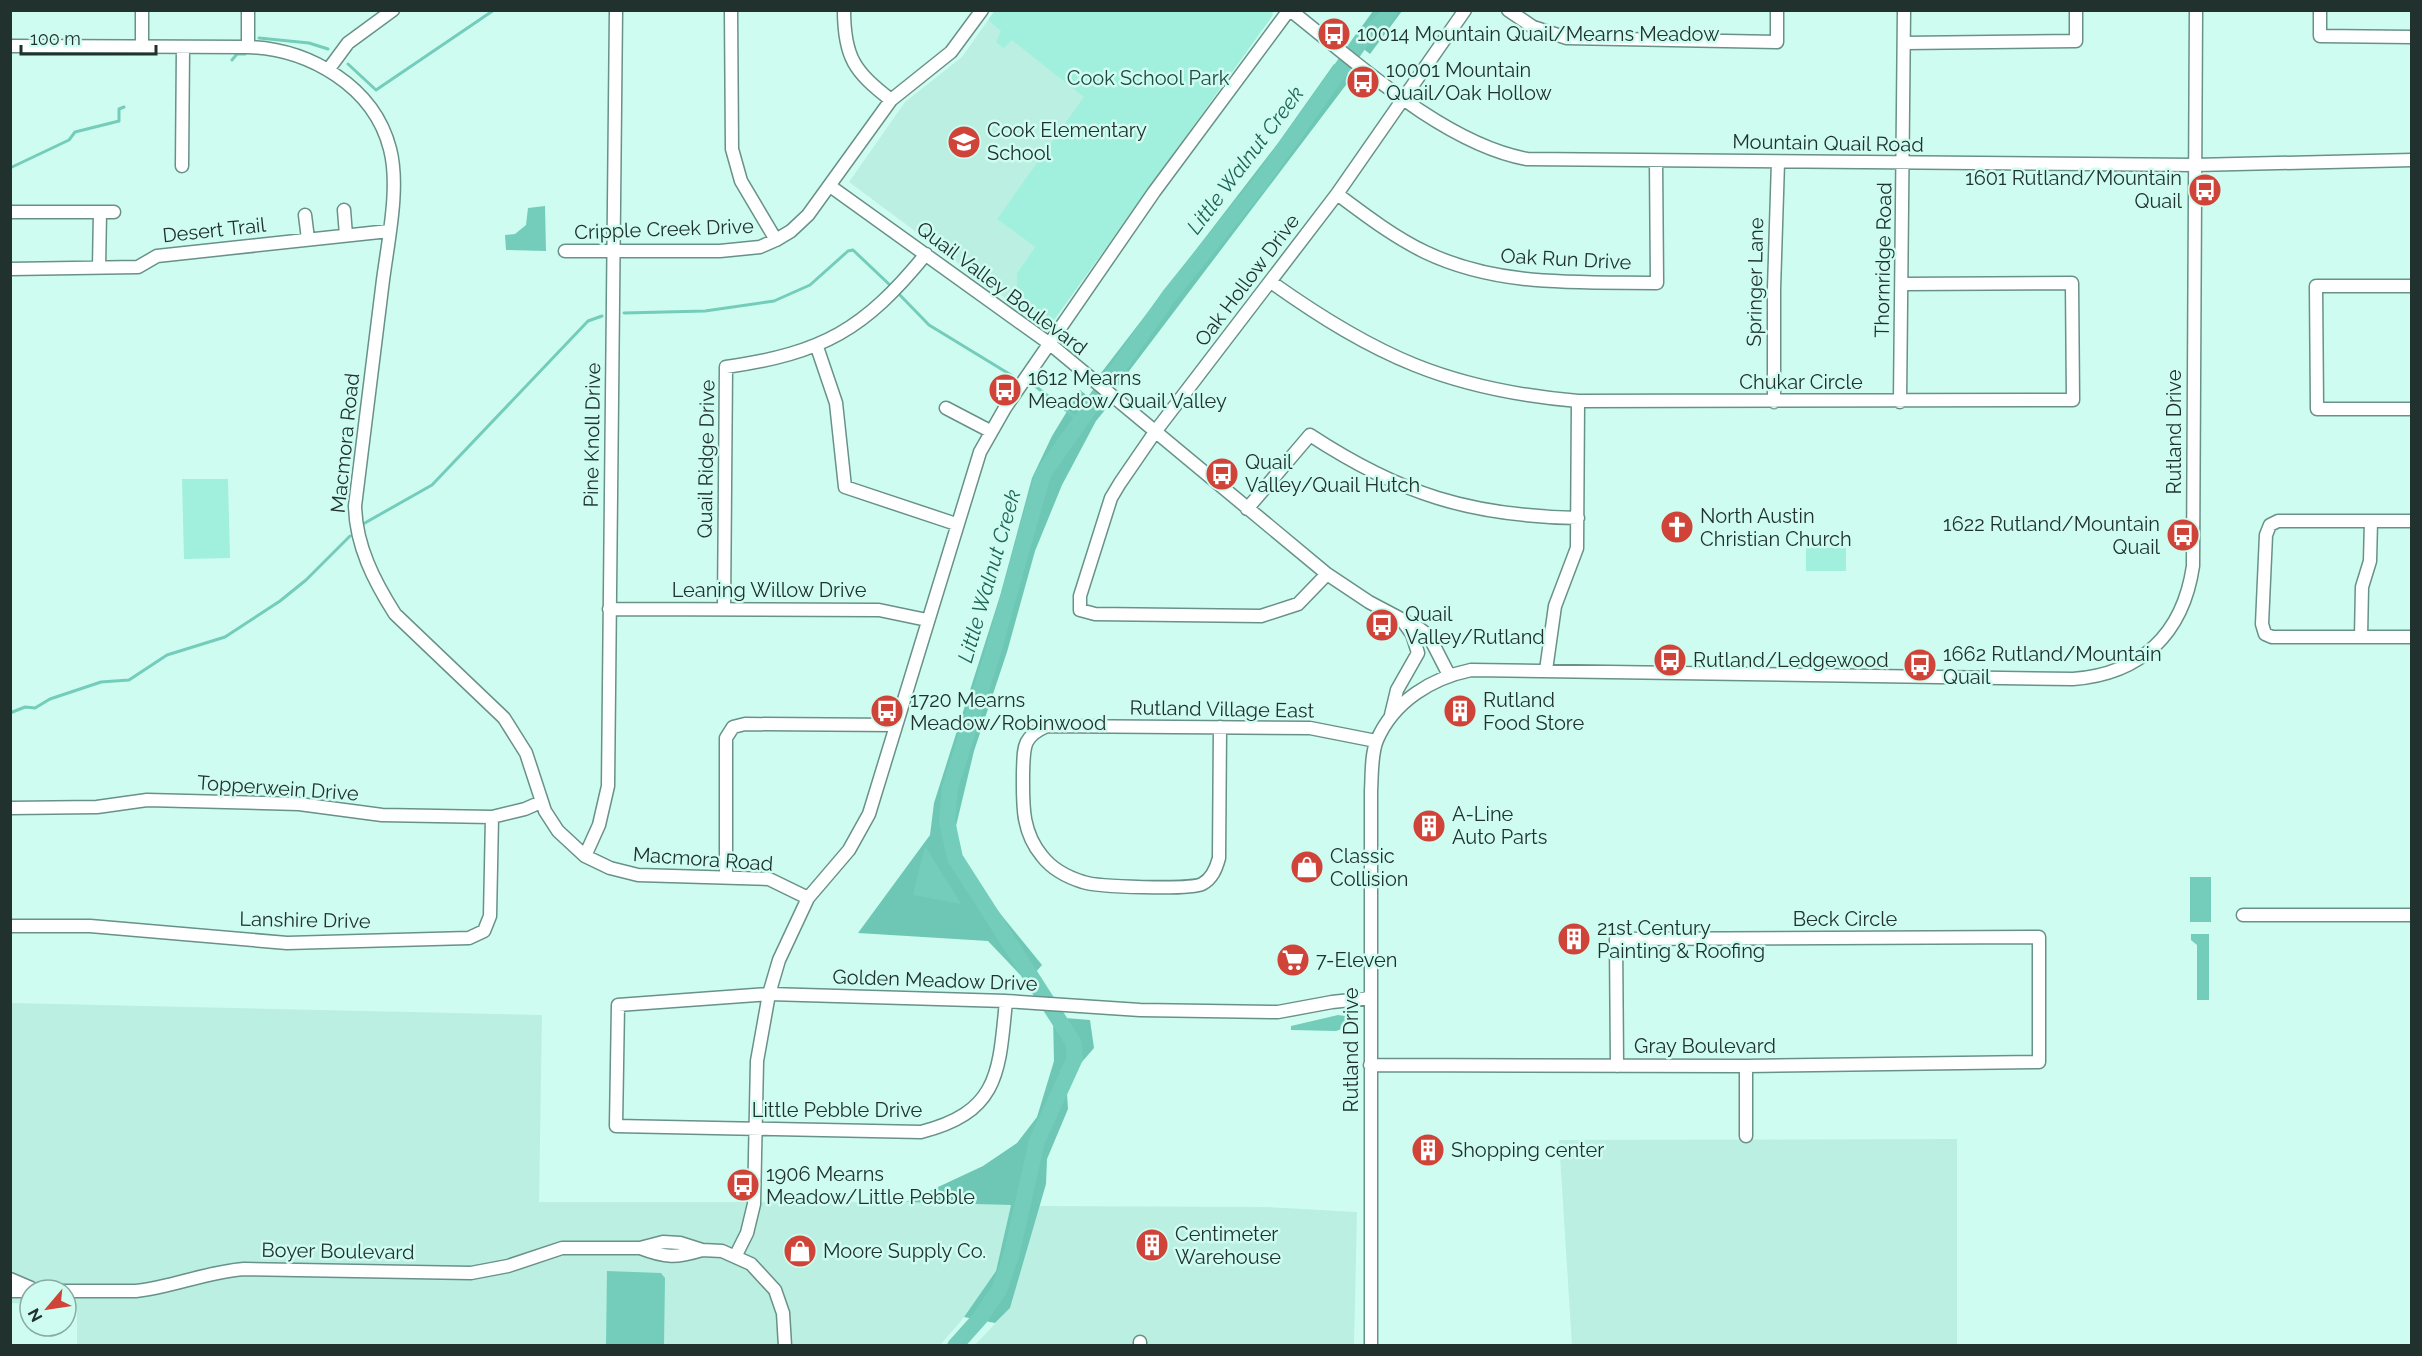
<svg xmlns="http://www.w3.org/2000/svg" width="2422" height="1356" font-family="Raleway,sans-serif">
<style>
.built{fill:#baefe2}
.green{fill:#a1efdd}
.forest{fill:#6dc7b4}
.water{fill:#73cdba}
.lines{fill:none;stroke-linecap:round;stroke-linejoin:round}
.stream{stroke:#73cdba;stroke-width:3}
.river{stroke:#73cdba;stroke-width:16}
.minor-casing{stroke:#689187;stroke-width:15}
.minor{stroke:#fff;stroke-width:12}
.labels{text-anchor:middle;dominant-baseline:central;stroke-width:5;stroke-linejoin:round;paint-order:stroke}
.poi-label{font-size:20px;fill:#21322e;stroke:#cffcf1;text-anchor:start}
.park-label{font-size:20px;fill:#204941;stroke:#cffcf1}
.street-label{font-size:20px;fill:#21322e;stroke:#cffcf1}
.water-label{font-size:21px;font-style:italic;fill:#1c6457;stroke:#cffcf1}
</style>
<rect width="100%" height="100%" fill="#cffcf1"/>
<!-- built -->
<path class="built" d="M 988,20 L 1085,97 L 997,219 L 1035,247 L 1017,273 L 1017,307 L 849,182 L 905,102 L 962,57 Z
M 11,1003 L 542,1015 L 539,1202 L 937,1202 L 1011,1205 L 996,1271 L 961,1321 L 940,1345 L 77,1346 L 77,1305 L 66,1305 L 66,1290 L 30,1290 L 30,1304 L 11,1303 Z
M 1957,1139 L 1957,1345 L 1572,1345 L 1559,1140 Z
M 1038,1206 L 1267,1207 L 1357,1212 L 1354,1345 L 974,1346 L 1010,1308 Z"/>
<!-- green -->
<path class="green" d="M 995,10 L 1272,10 L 1273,15 L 1047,330 L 1017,307 L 1017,273 L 1035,247 L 997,219 L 1084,97 L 1012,40 L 1004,48 L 996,42 L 1001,31 L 988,20 Z
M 182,479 L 228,479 L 230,558 L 184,559 Z
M 1806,547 L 1846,548 L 1846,571 L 1806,571 Z"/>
<!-- forest -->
<path class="forest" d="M 1373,11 L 1402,11 L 1370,54 L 1352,40 Z
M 1334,64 L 1352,77 L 1117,387 L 1101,373 L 1278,143 Z
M 1080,390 L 1105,410 L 1096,421 L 1062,485 L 1035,551 L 1007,652 L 974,751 L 956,826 L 961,856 L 994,906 L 1042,965 L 1027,982 L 988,941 L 858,933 L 930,835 L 934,803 L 1000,596 L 1032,478 L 1052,436 Z
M 1053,1017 L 1090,1020 L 1094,1048 L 1081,1063 L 1067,1094 L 1068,1109 L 1047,1159 L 1046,1184 L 1010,1308 L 995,1323 L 964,1317 L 996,1271 L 1011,1205 L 906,1202 L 983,1166 L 1017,1143 L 1037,1117 L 1054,1061 Z"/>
<!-- water -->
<path class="water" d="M 545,206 L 546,251 L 506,250 L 505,235 L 515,234 L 526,225 L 528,208 Z
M 925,846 L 961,904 L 913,895 Z
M 2190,877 L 2211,877 L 2211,922 L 2190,922 Z
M 2191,934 L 2209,934 L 2209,1000 L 2197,1000 L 2197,945 L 2191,940 Z
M 1338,1015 L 1345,1016 L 1345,1028 L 1336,1031 L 1291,1030 L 1291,1026 Z
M 607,1271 L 661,1273 L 665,1278 L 664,1345 L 606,1345 Z"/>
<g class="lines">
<!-- stream -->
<path class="stream" d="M 259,38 L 309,43 L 328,49
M 232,60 L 237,54 L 245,54
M 348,64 L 376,90 L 494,10
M 10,168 L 69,140 L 75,132 L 119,121 L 119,109 L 124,107
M 897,292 L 929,325 L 1011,375
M 624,313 L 705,311 L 774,301 L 810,285 L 848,251 L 853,250 L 892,287
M 1035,386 L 1079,420
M 363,524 L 432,485 L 588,321 L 602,316
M 10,713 L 25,707 L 35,708 L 50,699 L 101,682 L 129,680 L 167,655 L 225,637 L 280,601 L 306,580 L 350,536"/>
<!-- river -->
<path class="river" d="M 955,1346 L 980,1318 L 999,1290 L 1011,1256 L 1037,1141 L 1075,1058 L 1073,1042 L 955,858 L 947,821 L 950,788 L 992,655 L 1043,474 L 1169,296 L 1260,183 L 1361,41 L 1381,23 L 1390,10"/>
<defs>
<path id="minor" d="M 142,10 L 142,46
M 731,10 L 732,149 L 741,181 L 776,240
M 844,10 C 844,58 855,72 891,100
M 1290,10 C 1356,62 1444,144 1527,159 L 2195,165 L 2412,160
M 1508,10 L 1533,27 L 1567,38 L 1777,42 L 1777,10
M 2320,10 L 2320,36 L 2412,37
M 1904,43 L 2076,41 L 2076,10
M 10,46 L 248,47 C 309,49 374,86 390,149 C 400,187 388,241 383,280 C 374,356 364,431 355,506 C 356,546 374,581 395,614 L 504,718 L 526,753 L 545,811 L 558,831 L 585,856 L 610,868 L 638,875 L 769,879 L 808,898
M 248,47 L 248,10
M 328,70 L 348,43 L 393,10
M 182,166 L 183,47
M 830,186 L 1050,344 L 1327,574 L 1369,602 L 1420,629 L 1429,636 L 1449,675
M 1337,194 C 1365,215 1394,237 1425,252 C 1498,287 1578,282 1657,283 L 1656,161
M 344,210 L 346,235
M 10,212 L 114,212
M 305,215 L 308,239
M 565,251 L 720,251 L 760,247 L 776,240 L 791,231 L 808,215 L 891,100 L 951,52 L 982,10
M 99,268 L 100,212
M 10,269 L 138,267 L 157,256 L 389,231
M 1271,282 C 1375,356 1449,390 1578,401 L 2073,400 L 2072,283 L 1903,284
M 2412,286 L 2316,286 L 2317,409 L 2412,409
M 817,347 L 836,403 L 845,487 L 956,524
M 1774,402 L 1774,289 L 1778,162
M 1900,402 L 1904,10
M 946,408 L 990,431
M 1247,509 L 1310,435 C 1400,494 1470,516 1578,518
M 2412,521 L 2278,521 L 2270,525 L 2266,535 L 2262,624 L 2265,634 L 2272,637 L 2412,637
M 1327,574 L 1298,604 L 1261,616 L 1095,614 L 1080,610 L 1080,596 L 1111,498 L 1120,483 L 1155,432 L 1337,194 L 1465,10
M 609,609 L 879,610 L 927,620
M 724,609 L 726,367 C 823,353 864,330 926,254
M 2361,637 L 2362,587 L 2370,561 L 2371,521
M 1546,670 L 1555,606 L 1577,548 L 1578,401
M 1391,715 L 1397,690 L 1418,653 L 1412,634 L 1404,623
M 1220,727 L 1219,858 C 1216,869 1212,879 1202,884 C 1190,890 1097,887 1083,882 C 1067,877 1052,869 1042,856 C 1021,831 1023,803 1023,773 C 1024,747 1022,737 1047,726 L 1310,728 L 1376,741
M 10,808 L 97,807 L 147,800 L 299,804 L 382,815 L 492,817 L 525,809 L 541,802
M 585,856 L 599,825 L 608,786 L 616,10
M 726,876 L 726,738 L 733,727 L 745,724 L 895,725
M 2243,915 L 2412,915
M 10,926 L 90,926 L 287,943 L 469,938 L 484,931 L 490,916 L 492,817
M 1006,1001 C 999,1071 1000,1112 921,1132 L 616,1126 L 618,1005 L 769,994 L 1006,1001 L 1140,1010 L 1278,1012 L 1332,1002 L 1370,998
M 1370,1065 L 1746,1066 L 2039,1062 L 2039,937 L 1616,939 L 1617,1066
M 1746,1136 L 1746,1066
M 640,1248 C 666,1258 676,1258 702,1250
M 736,1255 L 747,1233 L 754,1204 L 757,1061 L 769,994 L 779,960 L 808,898 L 849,850 L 869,814 L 980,452 L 1005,408 L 1154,192 L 1289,10
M 10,1279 L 31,1288
M 10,1291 L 136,1291 C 173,1287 206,1272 244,1269 L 471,1273 L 508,1266 L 562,1248 L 640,1248 L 663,1242 L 680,1243 L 702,1250 L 722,1251 L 751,1264 L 775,1290 L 783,1313 L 785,1346
M 1140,1342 L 1140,1346
M 1371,1346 L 1371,791 C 1372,775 1371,754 1377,740 C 1394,701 1432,678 1471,670 L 2073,679 C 2141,674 2183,634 2193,566 L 2196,10"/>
</defs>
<!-- minor casing -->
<use href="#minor" class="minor-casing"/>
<!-- minor -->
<use href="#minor" class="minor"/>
</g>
<!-- icons -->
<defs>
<symbol id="bus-disc" viewBox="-11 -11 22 22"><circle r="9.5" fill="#d04338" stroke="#cffcf1"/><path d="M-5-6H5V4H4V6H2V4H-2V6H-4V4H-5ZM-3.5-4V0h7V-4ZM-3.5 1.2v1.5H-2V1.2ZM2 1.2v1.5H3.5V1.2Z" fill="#fff"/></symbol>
<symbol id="school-disc" viewBox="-11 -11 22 22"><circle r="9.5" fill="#d04338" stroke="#cffcf1"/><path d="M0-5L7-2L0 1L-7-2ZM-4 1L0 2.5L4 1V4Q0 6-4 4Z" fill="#fff"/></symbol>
<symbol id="church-disc" viewBox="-11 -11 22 22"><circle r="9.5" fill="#d04338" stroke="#cffcf1"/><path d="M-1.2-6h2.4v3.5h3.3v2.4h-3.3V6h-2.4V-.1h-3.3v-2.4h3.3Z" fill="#fff"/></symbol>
<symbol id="building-disc" viewBox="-11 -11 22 22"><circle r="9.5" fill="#d04338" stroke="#cffcf1"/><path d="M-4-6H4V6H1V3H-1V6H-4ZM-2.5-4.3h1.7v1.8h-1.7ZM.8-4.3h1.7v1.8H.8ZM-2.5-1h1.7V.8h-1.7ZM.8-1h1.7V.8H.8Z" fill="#fff"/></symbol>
<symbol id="shop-disc" viewBox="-11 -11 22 22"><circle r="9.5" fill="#d04338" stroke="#cffcf1"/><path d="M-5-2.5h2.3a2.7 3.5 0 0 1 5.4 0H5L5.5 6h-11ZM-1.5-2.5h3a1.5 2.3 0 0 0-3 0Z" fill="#fff"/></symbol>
<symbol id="supermarket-disc" viewBox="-11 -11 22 22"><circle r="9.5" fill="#d04338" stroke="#cffcf1"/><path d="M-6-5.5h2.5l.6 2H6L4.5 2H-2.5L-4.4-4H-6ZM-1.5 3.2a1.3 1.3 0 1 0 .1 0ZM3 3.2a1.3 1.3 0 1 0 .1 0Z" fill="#fff"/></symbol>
</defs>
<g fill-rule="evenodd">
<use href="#bus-disc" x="1315" y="15" width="38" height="38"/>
<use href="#bus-disc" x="1344" y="63" width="38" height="38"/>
<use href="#school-disc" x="945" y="123" width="38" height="38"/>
<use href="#bus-disc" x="2186" y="171" width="38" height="38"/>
<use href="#bus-disc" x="986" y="371" width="38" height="38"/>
<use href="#bus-disc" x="1203" y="455" width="38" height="38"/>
<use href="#church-disc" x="1658" y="508" width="38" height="38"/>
<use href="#bus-disc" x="2164" y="516" width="38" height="38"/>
<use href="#bus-disc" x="1363" y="606" width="38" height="38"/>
<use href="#bus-disc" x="1651" y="641" width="38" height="38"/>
<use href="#bus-disc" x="1901" y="646" width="38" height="38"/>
<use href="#bus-disc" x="868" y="692" width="38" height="38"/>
<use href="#building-disc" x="1441" y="692" width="38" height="38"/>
<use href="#building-disc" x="1410" y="807" width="38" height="38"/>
<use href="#shop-disc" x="1288" y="848" width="38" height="38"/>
<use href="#building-disc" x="1555" y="920" width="38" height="38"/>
<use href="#supermarket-disc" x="1274" y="941" width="38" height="38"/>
<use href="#building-disc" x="1409" y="1131" width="38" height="38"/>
<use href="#bus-disc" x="724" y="1166" width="38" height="38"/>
<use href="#building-disc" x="1133" y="1226" width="38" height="38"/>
<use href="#shop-disc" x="781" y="1232" width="38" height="38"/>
</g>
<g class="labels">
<!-- poi labels -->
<g class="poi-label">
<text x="1357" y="34">10014 Mountain Quail/Mearns Meadow</text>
<text x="1386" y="70">10001 Mountain<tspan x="1386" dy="23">Quail/Oak Hollow</tspan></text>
<text x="987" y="130">Cook Elementary<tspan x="987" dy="23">School</tspan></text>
<text x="2182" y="178" text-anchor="end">1601 Rutland/Mountain<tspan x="2182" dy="23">Quail</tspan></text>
<text x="1028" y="378">1612 Mearns<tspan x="1028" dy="23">Meadow/Quail Valley</tspan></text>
<text x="1245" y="462">Quail<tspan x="1245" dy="23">Valley/Quail Hutch</tspan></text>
<text x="1700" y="516">North Austin<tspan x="1700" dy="23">Christian Church</tspan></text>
<text x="2160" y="524" text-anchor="end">1622 Rutland/Mountain<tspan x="2160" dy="23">Quail</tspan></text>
<text x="1405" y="614">Quail<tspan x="1405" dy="23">Valley/Rutland</tspan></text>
<text x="1943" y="654">1662 Rutland/Mountain<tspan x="1943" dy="23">Quail</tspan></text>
<text x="1693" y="660">Rutland/Ledgewood</text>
<text x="910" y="700">1720 Mearns<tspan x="910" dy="23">Meadow/Robinwood</tspan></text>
<text x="1483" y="700">Rutland<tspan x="1483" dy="23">Food Store</tspan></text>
<text x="1452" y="814">A-Line<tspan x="1452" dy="23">Auto Parts</tspan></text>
<text x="1330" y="856">Classic<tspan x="1330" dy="23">Collision</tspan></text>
<text x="1597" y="928">21st Century<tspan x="1597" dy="23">Painting &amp; Roofing</tspan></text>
<text x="1316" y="960">7-Eleven</text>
<text x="1451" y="1150">Shopping center</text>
<text x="766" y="1174">1906 Mearns<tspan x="766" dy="23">Meadow/Little Pebble</tspan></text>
<text x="1175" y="1234">Centimeter<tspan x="1175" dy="23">Warehouse</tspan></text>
<text x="823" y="1251">Moore Supply Co.</text>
</g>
<!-- park labels -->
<g class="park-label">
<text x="1148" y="78">Cook School Park</text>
</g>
<!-- street labels -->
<g class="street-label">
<text transform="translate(1828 143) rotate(1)">Mountain Quail Road</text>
<text transform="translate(664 229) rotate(-2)">Cripple Creek Drive</text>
<text transform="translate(214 230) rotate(-6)">Desert Trail</text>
<text transform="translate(1566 259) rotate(3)">Oak Run Drive</text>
<text transform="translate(1883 260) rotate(-89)">Thornridge Road</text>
<text transform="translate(1247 280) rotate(-53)">Oak Hollow Drive</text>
<text transform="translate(1755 282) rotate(-89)">Springer Lane</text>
<text transform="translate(1002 288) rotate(37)">Quail Valley Boulevard</text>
<text x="1801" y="382">Chukar Circle</text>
<text transform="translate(2174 432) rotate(-90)">Rutland Drive</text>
<text transform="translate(592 435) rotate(-89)">Pine Knoll Drive</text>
<text transform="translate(345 443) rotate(-84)">Macmora Road</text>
<text transform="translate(706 459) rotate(-89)">Quail Ridge Drive</text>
<text x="769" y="590">Leaning Willow Drive</text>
<text transform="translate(1222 709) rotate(1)">Rutland Village East</text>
<text transform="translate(278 788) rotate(4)">Topperwein Drive</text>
<text transform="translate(703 859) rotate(4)">Macmora Road</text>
<text x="1845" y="919">Beck Circle</text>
<text transform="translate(305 920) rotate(1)">Lanshire Drive</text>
<text transform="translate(935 980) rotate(2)">Golden Meadow Drive</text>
<text x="1705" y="1046">Gray Boulevard</text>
<text transform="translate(1351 1050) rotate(-90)">Rutland Drive</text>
<text x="837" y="1110">Little Pebble Drive</text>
<text transform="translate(338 1251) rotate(1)">Boyer Boulevard</text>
</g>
<!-- water labels -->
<g class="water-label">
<text transform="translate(1245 160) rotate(-53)">Little Walnut Creek</text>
<text transform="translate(989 576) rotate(-74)">Little Walnut Creek</text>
</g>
</g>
<!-- border -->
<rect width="2422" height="1356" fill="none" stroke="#21322e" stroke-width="24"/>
<!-- north arrow -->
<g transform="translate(48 1308) rotate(241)"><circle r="28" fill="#cffcf1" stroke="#89aba3" stroke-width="1.5"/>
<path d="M0-4.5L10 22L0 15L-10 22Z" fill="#d04338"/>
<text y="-9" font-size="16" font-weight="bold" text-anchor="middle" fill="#21322e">N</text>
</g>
<!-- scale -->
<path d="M21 45v9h135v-9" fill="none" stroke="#21322e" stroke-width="3"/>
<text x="30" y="45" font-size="18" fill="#21322e" stroke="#cffcf1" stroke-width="4.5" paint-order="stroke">100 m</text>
</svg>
